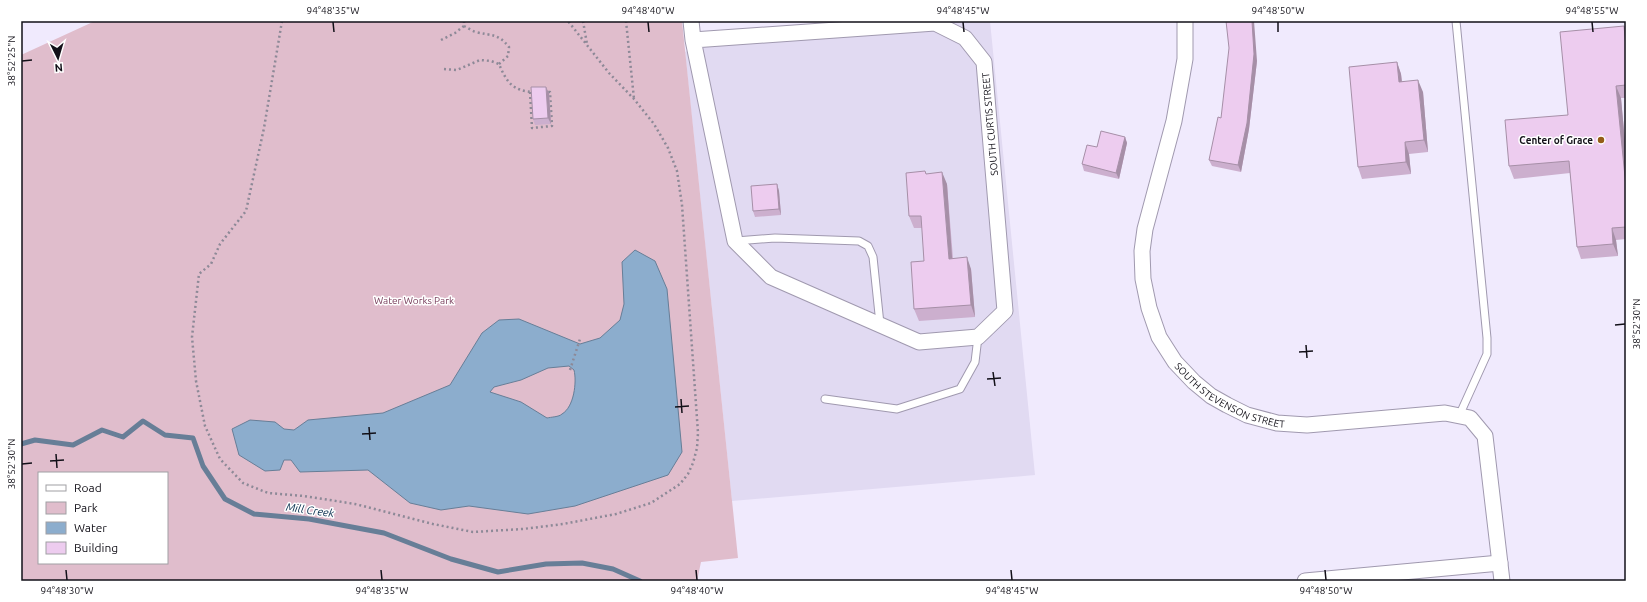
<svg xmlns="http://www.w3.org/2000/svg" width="1647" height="602" font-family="Ubuntu,sans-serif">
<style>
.built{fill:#e1daf2}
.green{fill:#e0bdcc;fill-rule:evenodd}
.water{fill:#8cadcd;stroke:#677e97;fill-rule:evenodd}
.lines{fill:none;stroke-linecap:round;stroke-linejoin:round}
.stream{stroke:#677e97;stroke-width:5}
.lane-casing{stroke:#a099af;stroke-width:9}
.street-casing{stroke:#a099af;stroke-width:17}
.path{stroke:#8d8997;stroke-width:2.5;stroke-dasharray:2 3;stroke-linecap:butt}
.lane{stroke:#fff;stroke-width:7}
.street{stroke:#fff;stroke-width:15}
.wall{fill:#ccafce}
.shaded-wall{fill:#a68fa7}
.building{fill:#edccef;stroke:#a68fa7}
.ticks{fill:none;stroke:#121018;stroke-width:1.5}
.poi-dot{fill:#955d17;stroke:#fff;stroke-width:1.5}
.labels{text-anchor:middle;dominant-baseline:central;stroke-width:3;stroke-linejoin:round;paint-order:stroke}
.street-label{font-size:10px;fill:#121018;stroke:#fff}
.poi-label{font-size:10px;font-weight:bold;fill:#121018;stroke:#fff;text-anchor:end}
.park-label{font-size:10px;fill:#773c5a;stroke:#fff}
.water-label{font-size:11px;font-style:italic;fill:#052c4c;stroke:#fff}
.neatline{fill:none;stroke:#121018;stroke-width:1.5}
.ticks-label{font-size:10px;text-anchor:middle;fill:#121018}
</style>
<rect width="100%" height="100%" fill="#f0eafd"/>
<!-- built -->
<path class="built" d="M 879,21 L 990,21 L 1035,475 L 732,501 L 685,52 L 718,35 Z"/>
<!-- green -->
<path class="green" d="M 95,21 L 682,21 L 738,558 L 701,562 L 697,581 L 21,581 L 21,55 ZM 39,473 L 167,473 L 167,563 L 39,563 Z"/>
<!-- water -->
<path class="water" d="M 635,250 L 655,261 L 667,289 L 682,452 L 668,475 L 575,506 L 528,514 L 469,506 L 441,510 L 410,503 L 368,470 L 300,472 L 291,460 L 284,460 L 280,470 L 265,471 L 239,455 L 232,429 L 250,420 L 275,422 L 284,429 L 294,430 L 308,420 L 383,413 L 450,385 L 482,333 L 499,320 L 519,319 L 580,344 L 600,338 L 620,320 L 624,304 L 622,262 ZM 569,366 L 574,370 C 577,382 574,407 562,414 C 559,417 551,417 547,418 L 521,402 L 490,392 L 494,387 L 521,380 L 548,368 Z"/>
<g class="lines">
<!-- stream -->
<path class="stream" d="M 21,444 L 35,440 L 73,445 L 102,430 L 123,437 L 143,421 L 165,435 L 193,438 L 203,466 L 225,499 L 254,514 L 309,519 L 384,533 L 451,559 L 498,572 L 546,564 L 582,563 L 613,569 L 640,581"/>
<defs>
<path id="lane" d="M 1456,21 L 1487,338 L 1487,354 L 1459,416
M 736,241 L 775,238 L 859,241 L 868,246 L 873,257 L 880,324
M 825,399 L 897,409 L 960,389 L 975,362 L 978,337"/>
<g id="street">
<path d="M 691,21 L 693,40 L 735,241 L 771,277 L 919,342 L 978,337 L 1005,311 L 984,62 L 965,38 L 935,23 L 693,40"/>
<path id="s1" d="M 1185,21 L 1185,59 L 1174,121 L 1145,229 L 1142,251 L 1143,279 L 1149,308 L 1159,337 L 1175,362 L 1194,382 L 1211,396 L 1227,405 L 1247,415 L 1277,423 L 1307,425 L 1445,413 L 1470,418 L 1485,436 L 1502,581"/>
<path d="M 1305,581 L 1500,563"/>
</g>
</defs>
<!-- lane casing -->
<use href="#lane" class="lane-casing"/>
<!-- street casing -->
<use href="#street" class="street-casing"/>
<!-- path -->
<path class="path" d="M 282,21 L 264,128 L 246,211 L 220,244 L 211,264 L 199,274 L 192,337 L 196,381 L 205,426 L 220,459 L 243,483 L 268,493 L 304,496 L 355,504 L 433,524 L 473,532 L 523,529 L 563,524 L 616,514 L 651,503 L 680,484 L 688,474 L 693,463 L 697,448 L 698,433 L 682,205 L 677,171 L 668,148 L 654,124 L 634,99 L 609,73 L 568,21
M 464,21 L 464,26 C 468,28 472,31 476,32 C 491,36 498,33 509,47 L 508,56 L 499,64
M 583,21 L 587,44
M 626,21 L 634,99
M 441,40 L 455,33 L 464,26
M 444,69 L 457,70 L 480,60 L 491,61 L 499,64 C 507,83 513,91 534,92
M 530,92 L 532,128 L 552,126 L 550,92 L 545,92
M 570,370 L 580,339"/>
<!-- lane -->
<use href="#lane" class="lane"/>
<!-- street -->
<use href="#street" class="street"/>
</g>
<!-- wall -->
<path class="wall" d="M 1624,26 L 1626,31 L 1626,98 L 1621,98 L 1626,153 L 1626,239 L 1616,240 L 1618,256 L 1581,259 L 1577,247 L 1570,173 L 1514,179 L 1509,166 L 1568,115 Z
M 1257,61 L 1249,129 L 1241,172 L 1212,166 L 1209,160 Z
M 1397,62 L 1401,74 L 1402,81 L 1423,92 L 1428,152 L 1409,154 L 1411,174 L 1362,179 L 1358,167 Z
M 549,93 L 551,124 L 535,125 L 533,119 Z
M 1125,137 L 1127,143 L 1119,179 L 1084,171 L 1082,164 L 1097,147 Z
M 925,171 L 926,174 L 947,184 L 953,258 L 971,269 L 975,317 L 919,321 L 914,309 L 924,261 L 922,228 L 914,228 L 909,216 Z
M 777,184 L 779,191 L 781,215 L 755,217 L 753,211 Z"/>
<!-- shaded-wall -->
<path class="shaded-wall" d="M 1252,21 L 1254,21 L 1257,61 L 1249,129 L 1241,172 L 1238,165 Z
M 1624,26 L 1626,31 L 1626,47 Z
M 1397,62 L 1401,74 L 1403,94 L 1399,82 Z
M 1418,80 L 1423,92 L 1428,152 L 1424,140 Z
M 1616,86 L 1621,98 L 1626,153 L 1626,187 Z
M 546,87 L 549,93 L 551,124 L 548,118 Z
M 1125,137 L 1127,143 L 1119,179 L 1116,173 Z
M 1405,142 L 1409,154 L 1411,174 L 1406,162 Z
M 942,172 L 947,184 L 953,271 L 949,259 Z
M 777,184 L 779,191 L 781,215 L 779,209 Z
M 1612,228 L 1616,240 L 1618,256 L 1613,244 Z
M 967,257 L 971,269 L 975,317 L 971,305 Z"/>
<!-- building -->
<path class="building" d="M 1226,21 L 1252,21 L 1254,54 L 1247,123 L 1238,165 L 1209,160 L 1218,117 L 1221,118 L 1229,48 Z
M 1624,26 L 1626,47 L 1626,85 L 1616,86 L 1626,187 L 1626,227 L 1612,228 L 1613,244 L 1577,247 L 1569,161 L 1509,166 L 1505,120 L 1568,115 L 1560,32 Z
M 1397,62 L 1399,82 L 1418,80 L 1424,140 L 1405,142 L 1406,162 L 1358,167 L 1349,67 Z
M 531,87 L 546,87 L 548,118 L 533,119 Z
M 1101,131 L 1125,137 L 1116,173 L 1082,164 L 1087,145 L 1097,147 Z
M 925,171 L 926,174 L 942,172 L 949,259 L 967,257 L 971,305 L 914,309 L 911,262 L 924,261 L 921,216 L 909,216 L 906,173 Z
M 777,184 L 779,209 L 753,211 L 751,186 Z"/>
<!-- ticks -->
<path class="ticks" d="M 333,22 L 334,32M 648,22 L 649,32M 963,22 L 964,32M 1278,22 L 1278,32M 1592,22 L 1593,32M 22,61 L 32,60M 1615,325 L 1625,324M 1306,345 L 1307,358M 1299,352 L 1313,351M 993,372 L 995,386M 987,379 L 1001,378M 681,399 L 682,413M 675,407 L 689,406M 369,427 L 370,440M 362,434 L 376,433M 56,454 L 57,468M 50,461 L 64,460M 22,464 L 32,463M 66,570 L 67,580M 381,570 L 382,580M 696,570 L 697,580M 1011,570 L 1012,580M 1325,570 L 1326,580"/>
<!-- markers -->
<circle class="poi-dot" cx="1601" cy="140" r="4"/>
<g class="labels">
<!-- street labels -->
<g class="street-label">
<text transform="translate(990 124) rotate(-95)">SOUTH CURTIS STREET</text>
<text stroke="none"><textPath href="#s1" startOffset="419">SOUTH STEVENSON STREET</textPath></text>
</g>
<!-- poi labels -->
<g class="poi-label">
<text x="1593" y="140">Center of Grace</text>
</g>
<!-- park labels -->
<g class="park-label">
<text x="414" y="300">Water Works Park</text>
</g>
<!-- water labels -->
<g class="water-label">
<text transform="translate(310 510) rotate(8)">Mill Creek</text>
</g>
</g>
<!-- border -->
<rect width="1647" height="602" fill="none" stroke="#ffffff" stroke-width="44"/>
<!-- legend -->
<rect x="38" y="472" width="130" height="92" fill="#ffffff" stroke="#a09fa3"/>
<rect x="46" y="485" width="20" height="6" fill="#ffffff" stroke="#a09fa3"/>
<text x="74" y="492" font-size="12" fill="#121018">Road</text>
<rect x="46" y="502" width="20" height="12" fill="#e0bdcc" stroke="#a09fa3"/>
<text x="74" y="512" font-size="12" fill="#121018">Park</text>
<rect x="46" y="522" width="20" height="12" fill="#8cadcd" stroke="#a09fa3"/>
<text x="74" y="532" font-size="12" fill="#121018">Water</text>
<rect x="46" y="542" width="20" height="12" fill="#edccef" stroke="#a09fa3"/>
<text x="74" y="552" font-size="12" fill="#121018">Building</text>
<!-- north arrow -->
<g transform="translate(58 58) rotate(175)" stroke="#ffffff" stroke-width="3" paint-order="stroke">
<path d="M0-3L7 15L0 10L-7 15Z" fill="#121018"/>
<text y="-6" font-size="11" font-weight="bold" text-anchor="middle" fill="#121018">N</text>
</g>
<rect x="22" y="22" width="1603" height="558" class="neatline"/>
<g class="ticks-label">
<text x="333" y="14">94°48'35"W</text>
<text x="648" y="14">94°48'40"W</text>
<text x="963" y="14">94°48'45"W</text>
<text x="1278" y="14">94°48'50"W</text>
<text x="1592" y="14">94°48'55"W</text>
<text transform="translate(11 61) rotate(-90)" y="4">38°52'25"N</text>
<text transform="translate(1636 324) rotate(-90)" y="4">38°52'30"N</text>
<text transform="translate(11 464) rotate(-90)" y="4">38°52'30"N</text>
<text x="67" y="594">94°48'30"W</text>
<text x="382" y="594">94°48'35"W</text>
<text x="697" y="594">94°48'40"W</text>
<text x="1012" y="594">94°48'45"W</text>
<text x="1326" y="594">94°48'50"W</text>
</g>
</svg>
